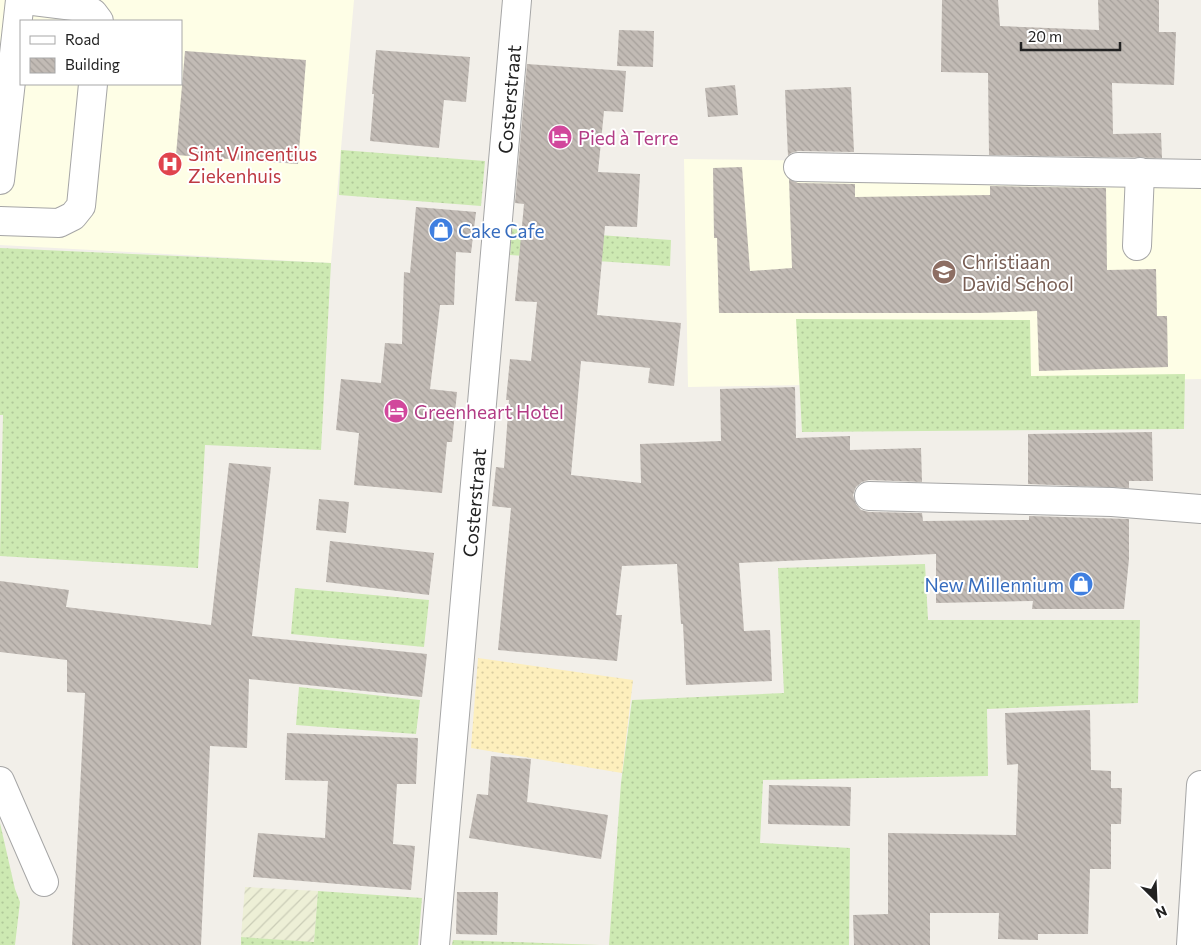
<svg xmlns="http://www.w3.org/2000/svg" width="1201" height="945" font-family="Commissioner,sans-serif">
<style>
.education{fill:#fefee6;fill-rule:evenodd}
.farmland{fill:url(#farmland-furrows)}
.grass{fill:url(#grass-dots)}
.sand{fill:url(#sand-dots)}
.building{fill:url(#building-back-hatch)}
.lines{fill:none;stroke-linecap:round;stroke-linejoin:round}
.minor-casing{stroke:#a6a6a6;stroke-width:30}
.minor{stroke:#fff;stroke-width:28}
.labels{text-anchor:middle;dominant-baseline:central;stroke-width:4;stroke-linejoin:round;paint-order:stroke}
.street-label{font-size:19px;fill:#222;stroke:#fff}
.hotel-label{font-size:19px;fill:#b23c85;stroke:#fff;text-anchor:start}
.health-label{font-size:19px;fill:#be3a42;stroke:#fff;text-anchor:start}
.shop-label{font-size:19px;fill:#366cbe;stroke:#fff;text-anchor:start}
.education-label{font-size:19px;fill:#785e54;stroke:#fff;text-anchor:start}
</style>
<defs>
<pattern id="farmland-furrows" width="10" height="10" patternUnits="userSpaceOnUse" patternTransform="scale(1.25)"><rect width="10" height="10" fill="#edefd6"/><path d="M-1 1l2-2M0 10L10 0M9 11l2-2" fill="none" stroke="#cbcdb7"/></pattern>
<pattern id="grass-dots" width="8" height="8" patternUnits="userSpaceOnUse" patternTransform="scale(1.25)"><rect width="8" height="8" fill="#cde9b2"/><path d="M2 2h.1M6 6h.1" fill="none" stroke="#b0c899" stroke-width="1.8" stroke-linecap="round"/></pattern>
<pattern id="sand-dots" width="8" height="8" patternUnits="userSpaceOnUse" patternTransform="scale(1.25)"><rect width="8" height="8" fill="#fdefbc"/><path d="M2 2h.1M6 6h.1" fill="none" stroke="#d9cda1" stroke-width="1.8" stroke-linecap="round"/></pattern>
<pattern id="building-back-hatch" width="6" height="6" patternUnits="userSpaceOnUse" patternTransform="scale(1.25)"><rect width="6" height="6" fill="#c2bbb5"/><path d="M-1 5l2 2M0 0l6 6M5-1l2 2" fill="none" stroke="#a6a09b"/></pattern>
</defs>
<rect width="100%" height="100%" fill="#f2efe9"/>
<!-- education -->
<path class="education" d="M 0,0 L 354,0 L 331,263 L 0,245 ZM 21,21 L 181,21 L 181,84 L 21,84 Z
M 684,159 L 1201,166 L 1201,379 L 688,387 Z"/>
<!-- farmland -->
<path class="farmland" d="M 245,887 L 318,891 L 314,943 L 241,937 Z"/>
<!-- grass -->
<path class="grass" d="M 341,150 L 485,161 L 481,206 L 339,195 Z
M 512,229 L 671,240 L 670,266 L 510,255 Z
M 0,248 L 331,263 L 321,450 L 205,445 L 198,568 L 0,556 L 3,415 L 0,415 Z
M 796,319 L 1030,320 L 1031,376 L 1185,374 L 1184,429 L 802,432 Z
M 925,564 L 928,620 L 1140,620 L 1138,703 L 987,709 L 988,776 L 763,780 L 760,843 L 850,848 L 849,945 L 609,945 L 621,783 L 632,700 L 784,693 L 778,568 Z
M 295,588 L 429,600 L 424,647 L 291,634 Z
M 299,687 L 420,700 L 416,734 L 296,725 Z
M 0,823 L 15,889 L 20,902 L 15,945 L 0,945 Z
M 318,891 L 422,898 L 418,945 L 241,945 L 241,937 L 314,942 Z
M 453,940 L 600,945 L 452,945 Z"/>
<!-- sand -->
<path class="sand" d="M 478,658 L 633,680 L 622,773 L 471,748 Z"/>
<!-- building -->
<path class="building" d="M 942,0 L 998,0 L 1000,26 L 1099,30 L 1098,0 L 1159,0 L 1159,32 L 1176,32 L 1174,85 L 1112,83 L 1113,134 L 1161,133 L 1162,158 L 989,155 L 988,73 L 941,72 Z
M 619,30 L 654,31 L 653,67 L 617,66 Z
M 376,50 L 470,57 L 466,102 L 444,100 L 439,148 L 370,141 L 374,94 L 372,94 Z
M 185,51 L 306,60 L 298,164 L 176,155 Z
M 527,64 L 626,71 L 623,112 L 604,111 L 598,172 L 640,174 L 637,227 L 605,226 L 597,315 L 681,323 L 674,386 L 648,383 L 650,368 L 581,361 L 571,475 L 641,483 L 640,444 L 721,441 L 720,389 L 795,387 L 796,438 L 850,436 L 850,450 L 921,448 L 922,482 L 869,480 L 862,482 L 856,487 L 853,495 L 856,504 L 861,510 L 869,512 L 922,513 L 923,521 L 1029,520 L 1029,516 L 1129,519 L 1129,559 L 1124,609 L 1032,609 L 1033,601 L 936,603 L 936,554 L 739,563 L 744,631 L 770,630 L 772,681 L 686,685 L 683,624 L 681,624 L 677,564 L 622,566 L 616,615 L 622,615 L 617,661 L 498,650 L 511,508 L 492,506 L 496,467 L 504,468 L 509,400 L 506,400 L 510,359 L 531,361 L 537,302 L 515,301 L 524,204 L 515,203 Z
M 735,85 L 738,115 L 708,117 L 705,88 Z
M 851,87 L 854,152 L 798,151 L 791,153 L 788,156 L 785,90 Z
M 742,167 L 750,271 L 792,268 L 789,179 L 798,183 L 855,184 L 855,197 L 990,195 L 990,186 L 1106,188 L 1107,270 L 1156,269 L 1157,316 L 1167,316 L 1168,367 L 1039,371 L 1037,311 L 978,313 L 719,313 L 717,238 L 714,238 L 713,168 Z
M 416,207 L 476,212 L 471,253 L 456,252 L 454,305 L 440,305 L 430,389 L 457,392 L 452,442 L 447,442 L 442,493 L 354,485 L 359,433 L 336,430 L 341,379 L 381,383 L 385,343 L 402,344 L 404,272 L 410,273 Z
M 1152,432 L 1153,481 L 1129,481 L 1129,488 L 1028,484 L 1028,434 Z
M 229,463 L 271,467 L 252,636 L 427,654 L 422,697 L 249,679 L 247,748 L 210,746 L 201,945 L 72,945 L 85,693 L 67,692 L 67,660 L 0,652 L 0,581 L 69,590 L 66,607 L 211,625 Z
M 319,499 L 349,502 L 346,533 L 316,530 Z
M 330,541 L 434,553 L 429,595 L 326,582 Z
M 1090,710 L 1091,770 L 1111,771 L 1111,788 L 1122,788 L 1121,824 L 1111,824 L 1111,869 L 1090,869 L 1088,934 L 1038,934 L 1038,940 L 998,939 L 999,913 L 930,913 L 930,945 L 854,945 L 853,915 L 888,914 L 888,833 L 1016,835 L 1018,764 L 1007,765 L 1005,713 Z
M 287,733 L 418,738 L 416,784 L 397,784 L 393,844 L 415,846 L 411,890 L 253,877 L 258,833 L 325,838 L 328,781 L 285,780 Z
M 491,756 L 531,759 L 527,802 L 608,815 L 601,859 L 469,838 L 477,794 L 488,795 Z
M 769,785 L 851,787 L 850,826 L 768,824 Z
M 457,892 L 498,892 L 497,935 L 456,934 Z"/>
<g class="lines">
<defs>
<g id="minor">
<path d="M 25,0 L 82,7 L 93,13 L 99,21"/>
<path d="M 798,167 L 1201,174"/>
<path d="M 0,180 L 20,0"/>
<path d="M 0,221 L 59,223 L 73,216 L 81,206 L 93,84"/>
<path d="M 1137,246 L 1140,172"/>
<path d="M 869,496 L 1112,502 L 1201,509"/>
<path d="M 0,781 L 44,882"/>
<path id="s1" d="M 435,945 L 517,0"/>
<path d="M 1191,945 L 1201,785"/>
</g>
</defs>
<!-- minor casing -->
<use href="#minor" class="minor-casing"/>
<!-- minor -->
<use href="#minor" class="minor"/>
</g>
<!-- icons -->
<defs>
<symbol id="hotel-disc" viewBox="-11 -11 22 22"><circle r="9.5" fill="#d1479c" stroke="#fff"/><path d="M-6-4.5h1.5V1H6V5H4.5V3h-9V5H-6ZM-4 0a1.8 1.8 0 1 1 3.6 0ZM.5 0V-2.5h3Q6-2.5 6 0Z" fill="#fff"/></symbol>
<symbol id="hospital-disc" viewBox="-11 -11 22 22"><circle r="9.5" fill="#e0444e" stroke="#fff"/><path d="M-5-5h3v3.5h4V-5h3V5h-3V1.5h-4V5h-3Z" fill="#fff"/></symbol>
<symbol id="shop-disc" viewBox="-11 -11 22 22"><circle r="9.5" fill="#3f7fe0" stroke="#fff"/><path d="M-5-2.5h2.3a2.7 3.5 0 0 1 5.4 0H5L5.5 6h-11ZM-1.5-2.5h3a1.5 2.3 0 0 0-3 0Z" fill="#fff"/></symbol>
<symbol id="school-disc" viewBox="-11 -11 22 22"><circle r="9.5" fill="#8d6e63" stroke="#fff"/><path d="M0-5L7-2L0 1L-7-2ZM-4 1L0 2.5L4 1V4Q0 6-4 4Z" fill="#fff"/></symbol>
</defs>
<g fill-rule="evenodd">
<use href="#hotel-disc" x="546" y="123" width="28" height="28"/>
<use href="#hospital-disc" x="156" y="150" width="28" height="28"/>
<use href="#shop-disc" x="427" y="216" width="28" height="28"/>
<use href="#school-disc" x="930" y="258" width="28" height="28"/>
<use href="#hotel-disc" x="382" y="397" width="28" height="28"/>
<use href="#shop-disc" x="1067" y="570" width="28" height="28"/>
</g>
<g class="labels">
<!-- street labels -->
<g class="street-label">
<text stroke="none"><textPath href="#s1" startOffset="849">Costerstraat</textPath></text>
<text stroke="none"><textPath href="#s1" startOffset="444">Costerstraat</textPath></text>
</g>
<!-- hotel labels -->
<g class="hotel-label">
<text x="578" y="137">Pied à Terre</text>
<text x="414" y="411">Greenheart Hotel</text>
</g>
<!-- health labels -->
<g class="health-label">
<text x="188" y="153">Sint Vincentius<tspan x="188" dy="22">Ziekenhuis</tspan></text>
</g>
<!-- shop labels -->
<g class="shop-label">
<text x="458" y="230">Cake Cafe</text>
<text x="1064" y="584" text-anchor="end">New Millennium</text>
</g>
<!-- education labels -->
<g class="education-label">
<text x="962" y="261">Christiaan<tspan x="962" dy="22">David School</tspan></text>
</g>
</g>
<!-- legend -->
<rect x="20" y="20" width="162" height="65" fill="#ffffff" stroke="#a7a7a7"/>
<rect x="30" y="36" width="25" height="8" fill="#ffffff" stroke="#a7a7a7"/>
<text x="65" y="45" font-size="15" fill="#222222">Road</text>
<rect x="30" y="58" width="25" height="15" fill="url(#building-back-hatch)" stroke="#a7a7a7"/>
<text x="65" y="70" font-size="15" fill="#222222">Building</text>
<!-- north arrow -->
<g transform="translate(1156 900) rotate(156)" stroke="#ffffff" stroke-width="4" paint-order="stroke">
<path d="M0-4L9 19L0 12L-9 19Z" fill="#222222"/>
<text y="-8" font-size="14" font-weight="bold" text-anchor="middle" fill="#222222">N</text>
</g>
<!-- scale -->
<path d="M1021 42v8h99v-8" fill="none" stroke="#222222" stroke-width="2.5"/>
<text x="1028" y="42" font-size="15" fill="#222222" stroke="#ffffff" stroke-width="4" paint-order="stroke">20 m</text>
</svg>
